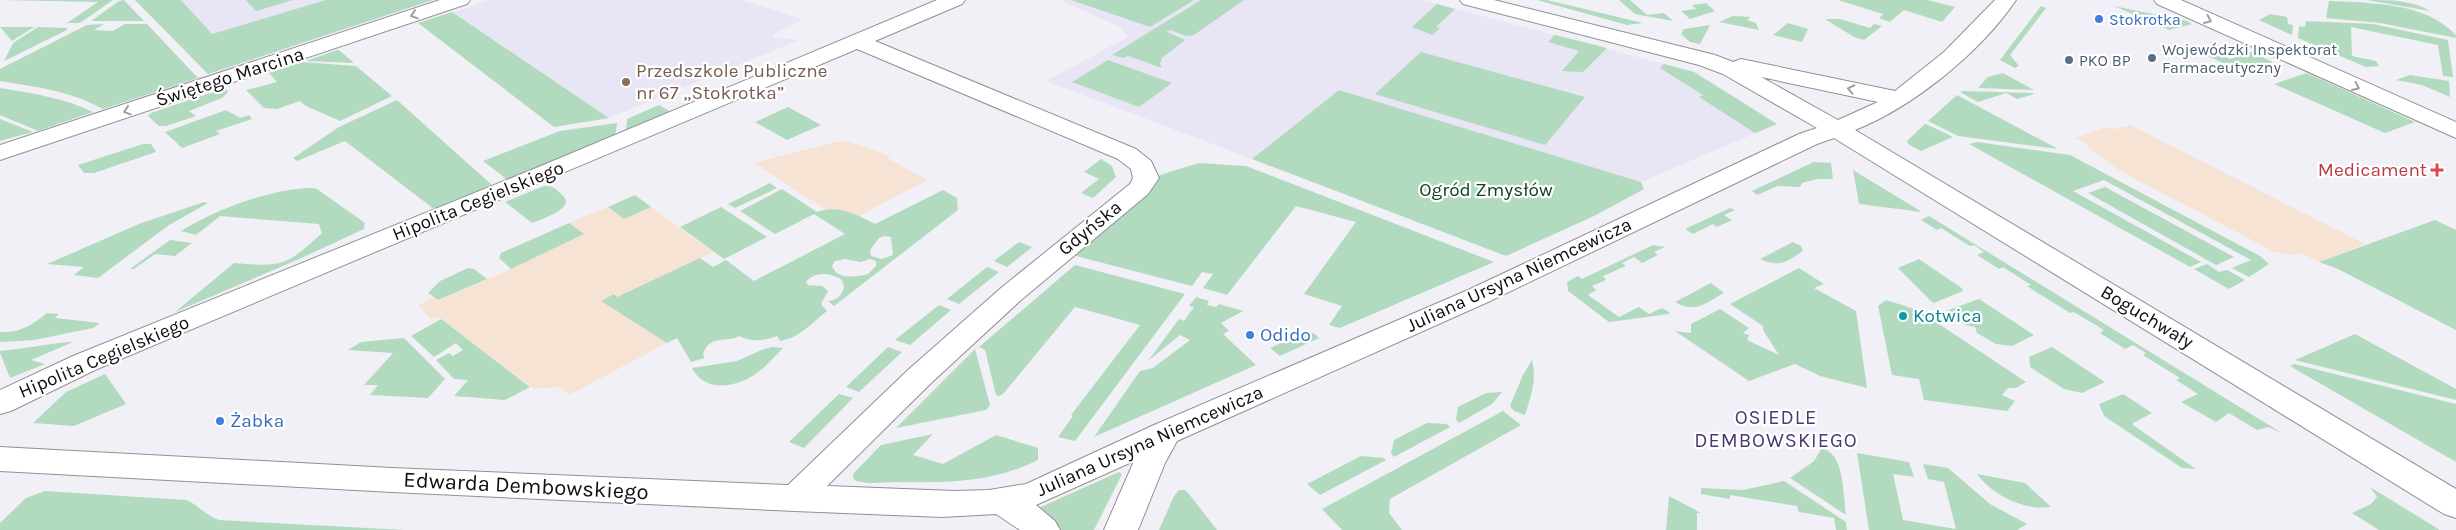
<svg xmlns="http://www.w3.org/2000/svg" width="2456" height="530" font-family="Karla,sans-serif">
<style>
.built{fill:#e8e5f5}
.industrial{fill:#f6e3d3}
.green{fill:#b2dabf;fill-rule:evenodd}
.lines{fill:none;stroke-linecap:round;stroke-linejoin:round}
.street-casing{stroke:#919097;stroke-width:2}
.street{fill:#fff;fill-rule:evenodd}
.oneway{stroke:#9f9f9f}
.shop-dot{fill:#3f7fe0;stroke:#fff;stroke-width:2}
.service-dot{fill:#5c6f8a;stroke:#fff;stroke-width:2}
.education-dot{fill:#8d6e63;stroke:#fff;stroke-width:2}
.health-dot{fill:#e0444e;stroke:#fff;stroke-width:2}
.culture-dot{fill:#0f9aa8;stroke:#fff;stroke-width:2}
.labels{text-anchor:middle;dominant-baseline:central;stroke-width:4.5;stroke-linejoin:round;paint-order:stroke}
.far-shop-label{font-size:16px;fill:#366cbe;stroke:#fff;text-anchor:start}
.far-service-label{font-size:16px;fill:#4e5e75;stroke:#fff;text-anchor:start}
.education-label{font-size:19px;fill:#785e54;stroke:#fff;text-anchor:start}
.street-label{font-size:19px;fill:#0e0e10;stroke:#fff}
.health-label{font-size:19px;fill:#be3a42;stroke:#fff;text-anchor:end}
.park-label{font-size:19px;fill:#0e4024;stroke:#fff}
.culture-label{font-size:19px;fill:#0d838f;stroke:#fff;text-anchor:start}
.shop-label{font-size:19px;fill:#366cbe;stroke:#fff;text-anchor:start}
.neighbourhood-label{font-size:20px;letter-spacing:1px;fill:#4a3774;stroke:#fff}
.near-street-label{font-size:22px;fill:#0e0e10;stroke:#fff}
</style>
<rect width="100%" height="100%" fill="#f1f0f7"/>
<!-- built -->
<path class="built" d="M 135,0 L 433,0 L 208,74 Z
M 490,0 L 742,0 L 802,19 L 775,34 L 772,38 L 799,40 L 609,118 L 452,12 Z
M 1060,0 L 1422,0 L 1694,72 L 1777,124 L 1641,182 L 1339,90 L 1252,159 L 1046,81 L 1128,37 L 1120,27 Z"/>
<!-- industrial -->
<path class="industrial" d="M 2130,125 L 2365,244 L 2319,262 L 2301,253 L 2289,255 L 2273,251 L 2122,172 L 2089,148 L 2087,144 L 2075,138 L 2105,128 L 2115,129 Z
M 847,141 L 890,156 L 887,158 L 927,180 L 859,216 L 825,209 L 754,163 L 837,142 Z
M 608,207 L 624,219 L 651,207 L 713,252 L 617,297 L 602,301 L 667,343 L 569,395 L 559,387 L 534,389 L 438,317 L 431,319 L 418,305 L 436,297 L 439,300 L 511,269 L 584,234 L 569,223 Z"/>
<!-- green -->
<path class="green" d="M 0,0 L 113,0 L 80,23 L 67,23 L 98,2 Z
M 124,0 L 144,21 L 91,21 L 119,1 Z
M 135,0 L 181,0 L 212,34 L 326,0 L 433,0 L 208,74 Z
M 246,0 L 293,0 L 256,11 Z
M 1071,0 L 1194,0 L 1150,27 Z
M 1201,0 L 1244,0 L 1194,35 L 1186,36 L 1170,30 L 1167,32 L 1185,40 L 1162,58 L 1160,64 L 1162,68 L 1128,56 L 1124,58 L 1112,55 Z
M 1537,0 L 1547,0 L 1643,23 L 1627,25 Z
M 1619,0 L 1630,0 L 1647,15 L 1664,13 L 1673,21 L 1635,14 Z
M 1838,0 L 1928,0 L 1955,7 L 1942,22 L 1904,10 L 1890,22 L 1879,18 L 1883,14 Z
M 2367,0 C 2390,0 2412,0 2430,11 Z
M 2329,1 C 2371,3 2425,2 2456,35 L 2456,38 L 2380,23 L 2326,18 Z
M 1706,3 L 1715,11 L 1690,19 L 1681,11 L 1696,9 L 1692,5 Z
M 1437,4 L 1455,9 L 1436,27 L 1440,28 L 1432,35 L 1412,27 Z
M 2041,6 L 2046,8 L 2010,55 L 2019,66 L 2015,68 L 2000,60 Z
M 2114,6 L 2187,21 L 2192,24 L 2169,30 Z
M 452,12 L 609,118 L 554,127 L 418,23 Z
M 2270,14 L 2287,17 L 2288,24 L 2293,25 L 2292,35 L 2259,20 Z
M 1733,16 L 1751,17 L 1747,20 L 1756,23 L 1759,30 L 1719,22 Z
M 1825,19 L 1840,19 L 1870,28 L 1874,24 L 1882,26 L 1864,40 L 1854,37 Z
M 2306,21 L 2373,24 L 2448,40 L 2453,77 L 2443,76 L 2438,45 L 2351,27 L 2352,56 L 2376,61 L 2379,66 L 2366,67 L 2298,38 L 2299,26 L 2305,27 Z
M 1788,23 L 1808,29 L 1802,42 L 1773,35 Z
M 104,24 L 94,30 L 113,31 L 125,24 L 147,24 L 198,78 L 103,109 C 71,91 36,87 0,81 L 0,69 L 87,25 Z
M 1710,25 L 1700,44 L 1690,42 L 1681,34 L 1684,29 Z
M 0,27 L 34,27 L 12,41 Z
M 38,27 L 67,28 L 67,30 L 4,61 L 13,43 Z
M 1555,35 L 1607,48 L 1583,72 L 1562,71 L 1579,51 L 1548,42 Z
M 2201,45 L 2230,59 L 2251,52 L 2273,62 L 2245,73 L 2194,50 L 2185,53 L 2180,51 Z
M 339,50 L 354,63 L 306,61 L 337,50 Z
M 1421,52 L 1585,97 L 1545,145 L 1375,94 Z
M 1108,60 L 1172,83 L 1139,107 L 1072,82 Z
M 302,62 L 356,66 L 392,96 L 340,121 L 306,106 L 300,101 L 277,109 L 264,108 L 246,90 L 277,82 L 269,73 Z
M 1664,64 L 1694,72 L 1777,124 L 1755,133 L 1699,97 L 1703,95 L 1660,68 Z
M 2003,73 L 2034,90 L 1978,88 L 1988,77 Z
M 2307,73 L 2415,122 L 2385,133 L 2274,84 Z
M 2410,75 L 2449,81 L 2450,97 L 2422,85 L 2396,80 Z
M 0,88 C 32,93 64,98 93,112 L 38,131 L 0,115 Z
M 225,88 L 228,92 L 222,98 L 189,111 L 196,116 L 166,126 L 159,126 L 148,116 L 151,113 Z
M 1339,90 L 1641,182 L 1644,189 L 1594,216 L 1506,256 L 1252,159 Z
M 1963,91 L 2033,93 L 2034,94 L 2017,99 L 2006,93 L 1978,102 L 1960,92 Z
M 1957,95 L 2058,149 L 1958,136 L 1928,121 Z
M 397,100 L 492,185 L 434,209 L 345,141 L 297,161 L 293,158 L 339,127 Z
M 659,105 L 671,112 L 626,132 L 627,119 Z
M 788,107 L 821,125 L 787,140 L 755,122 Z
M 226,110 L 240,118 L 249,115 L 252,119 L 216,131 L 220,134 L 182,148 L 165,132 Z
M 0,119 L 33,132 L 0,141 Z
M 617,123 L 615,137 L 509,181 L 483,161 L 560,131 Z
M 1925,124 L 1926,124 L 1953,137 L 1921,151 L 1908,144 L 1907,141 Z
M 1977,142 L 2070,155 L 2260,256 L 2269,264 L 2249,277 L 2232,268 L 2251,260 L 2104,180 L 2073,191 L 2201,262 L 2190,267 L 1969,144 Z
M 143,144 L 151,144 L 156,152 L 94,173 L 84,173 L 78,165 Z
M 1101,159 L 1112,166 L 1116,177 L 1093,198 L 1081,193 L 1099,179 L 1084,172 Z
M 1814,162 L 1831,163 L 1833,179 L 1817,179 L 1802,183 L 1800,187 L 1778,186 L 1757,195 L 1752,191 Z
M 1199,163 L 1246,166 L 1494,262 L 1340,328 L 1329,325 L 1342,306 L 1304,294 L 1356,222 L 1296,206 L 1227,295 L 1203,288 L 1213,274 L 1202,272 L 1192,286 L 1072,255 L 1146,195 L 1160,175 Z
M 1853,170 L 1922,212 L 1859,204 Z
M 770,183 L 777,188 L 735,208 L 728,204 Z
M 544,186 C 552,185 556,189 561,194 C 579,208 541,219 532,223 L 505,202 Z
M 2105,187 L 2234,257 L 2216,265 L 2088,193 Z
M 312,188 L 317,189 L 365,223 L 364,229 L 297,260 L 175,312 L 234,263 C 283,267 286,266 322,233 L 319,224 L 220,216 L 196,235 L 181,231 C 216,209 270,189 312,188 Z
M 782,189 L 817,212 C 837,204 858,215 875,224 L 943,190 L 957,198 L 958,210 L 834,306 L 828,301 C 837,301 843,294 844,286 L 841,279 C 829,273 815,271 806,282 L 808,285 L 822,286 L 828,291 L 821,304 L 827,311 C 812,323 799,338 780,341 L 777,336 C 765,341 751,342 739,336 C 728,343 708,334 703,355 L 705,358 L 691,362 L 677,338 L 667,343 L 601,301 L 614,294 L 617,297 L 700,258 L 713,267 L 726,260 L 754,281 L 845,234 L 814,214 L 775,234 L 740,211 ZM 885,236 L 891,237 L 893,255 L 881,259 L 871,256 L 870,250 L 879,238 ZM 845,259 L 860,262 L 870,259 L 876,261 L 876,266 L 868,274 C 856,277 837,280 832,266 L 835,261 Z
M 635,195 L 651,207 L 624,219 L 608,207 Z
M 204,202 L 208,203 L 169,225 L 98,278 L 74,275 L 84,267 L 47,264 L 139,224 Z
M 721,207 L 767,237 L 724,259 L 680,227 Z
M 1730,208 L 1741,212 L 1735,210 L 1724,215 L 1732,220 L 1717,227 L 1713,224 L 1693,234 L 1685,229 Z
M 1929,216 L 2259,419 L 2282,433 L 2268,427 L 2257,430 L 2229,413 L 2216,422 L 2181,402 L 2198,394 L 2176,380 L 2180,378 L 2143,355 L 2146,353 L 2133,345 L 2125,349 L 2100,333 L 2104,330 L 2074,312 L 2070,313 L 2027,286 L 2031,285 L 2003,267 L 1999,269 L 1977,255 L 1984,252 L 1974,245 L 1970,246 L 1941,228 L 1937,230 L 1921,220 Z
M 2435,220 L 2456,230 L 2456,330 L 2338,269 L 2319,262 Z
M 569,223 L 584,234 L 511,269 L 499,258 L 501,253 Z
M 170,240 L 192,243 L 175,256 L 155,254 L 134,269 L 130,269 Z
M 1019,242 L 1032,247 L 1007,267 L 994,261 Z
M 1793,242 L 1801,246 L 1803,251 C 1786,262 1780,268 1760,259 Z
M 1653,245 L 1665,247 L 1654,252 L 1658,255 L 1642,263 L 1634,257 L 1622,263 L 1626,266 L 1603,276 L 1606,280 L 1592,286 L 1596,290 L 1588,295 L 1619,317 L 1639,307 L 1649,314 L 1662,308 L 1669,312 L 1669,314 L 1609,322 L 1568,291 L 1567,282 L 1578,276 L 1582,279 Z
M 1919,259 L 1963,289 L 1962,290 L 1963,291 L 1934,303 L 1930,300 L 1898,268 Z
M 2207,264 L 2219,272 L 2227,270 L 2245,280 L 2229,289 L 2194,269 Z
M 1075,265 L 1185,294 L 1075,441 L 1058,437 L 1073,416 L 1071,415 L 1140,325 L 1075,307 L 1003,394 L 999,396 L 996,395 L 985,350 L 979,347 Z
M 987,267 L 999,272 L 959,304 L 947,299 Z
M 468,268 L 474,269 L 487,279 L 438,300 L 428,293 L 440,281 Z
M 1799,268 L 1824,284 L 1814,288 L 1856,311 L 1867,388 L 1820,376 L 1795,364 L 1749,381 L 1675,331 L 1691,333 L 1691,324 L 1720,309 L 1749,328 L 1743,333 L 1749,335 L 1747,340 L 1779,355 L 1763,330 L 1763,326 L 1730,304 Z
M 1711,283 L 1724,293 C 1705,303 1696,314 1675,302 Z
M 1196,297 L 1209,301 L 1207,305 L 1216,307 L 1219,304 L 1243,311 L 1221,323 L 1229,331 L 1223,334 L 1256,365 L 1094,437 L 1140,371 L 1153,368 L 1190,340 L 1180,335 L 1148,361 L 1179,319 L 1184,321 L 1194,307 L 1189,306 Z
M 1979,299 L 2034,335 L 2012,346 L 1996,344 L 1977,333 L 1975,327 L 1965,325 L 1946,311 Z
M 1886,300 L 1918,310 L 2026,382 L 2016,388 L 2008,388 L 2002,395 L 2015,401 L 2007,411 L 1924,400 L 1919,379 L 1892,375 L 1878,306 Z
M 939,305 L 951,310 L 910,345 L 895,340 Z
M 47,313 L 59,314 L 55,318 L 100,323 L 93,328 L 34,340 L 0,342 L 0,332 C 18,334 34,324 47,313 Z
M 441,319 L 530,387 L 505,400 L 454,396 L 468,380 L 454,379 L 436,360 L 449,353 L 453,356 L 463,350 L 456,343 L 434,357 L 411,336 Z
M 1307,331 L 1315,334 L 1319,338 L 1280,356 L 1270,348 Z
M 2355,334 L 2456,389 L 2456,400 L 2295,360 Z
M 404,338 L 445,379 L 428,398 L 370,395 L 378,385 L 364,385 L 393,353 L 348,350 L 361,342 Z
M 73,342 L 31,360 L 45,364 L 10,378 L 0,353 L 0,351 C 25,349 48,343 73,342 Z
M 772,347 L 783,348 C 774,357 765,368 754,375 C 734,388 704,392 692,368 L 737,361 L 764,349 Z
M 888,347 L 902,352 L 859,392 L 846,387 Z
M 2052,347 L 2105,382 L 2082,393 L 2064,389 L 2030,367 L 2029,357 Z
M 975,349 L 990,405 L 986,410 L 896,428 Z
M 1532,360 C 1537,380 1531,396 1525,415 L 1514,411 L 1510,406 L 1523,375 Z
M 2294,364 L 2456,404 L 2456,462 L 2290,366 Z
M 105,374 L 126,404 L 74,426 L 33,423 L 66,392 Z
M 1502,392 L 1492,404 L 1459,423 L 1456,420 L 1458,407 L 1486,393 Z
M 839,394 L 853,398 L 804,448 L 789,442 Z
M 2123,394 L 2152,413 L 2133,423 L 2133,425 L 2196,469 L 2182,468 L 2104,416 L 2099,404 Z
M 1503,411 L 1521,425 L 1390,499 L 1389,513 L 1402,530 L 1342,530 L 1322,509 Z
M 1427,423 L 1447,424 L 1450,427 L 1394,457 L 1391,453 L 1394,440 Z
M 933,434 L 913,455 L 943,464 L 996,435 L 1038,448 L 1038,460 C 992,483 945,483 896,482 C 883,482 866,485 854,480 L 853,474 L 881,445 Z
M 1822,448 C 1845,454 1843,495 1846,515 L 1790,478 L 1814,461 Z
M 1857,453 L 1909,462 L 1914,477 L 1893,474 L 1903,520 L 1956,529 L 1944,482 L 1928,479 L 1923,464 L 1948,468 L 1990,504 L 2027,524 L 2017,530 L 1869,530 Z
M 1361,456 L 1384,458 L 1386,460 L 1320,495 L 1307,484 Z
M 1119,472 L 1122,474 L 1094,530 L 1059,530 L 1032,511 Z
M 1977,474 L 2025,483 L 2051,507 C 2025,511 1992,495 1977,474 Z
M 1784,481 L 1846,522 L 1847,530 L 1836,530 L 1834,518 L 1799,512 L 1797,506 L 1730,495 L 1730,499 L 1701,494 L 1701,488 L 1743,490 Z
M 2370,487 L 2440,530 L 2379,530 L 2352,513 L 2371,504 L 2377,497 Z
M 1179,490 L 1185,490 L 1189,494 L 1217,530 L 1159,530 L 1174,496 Z
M 45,491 L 186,500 C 199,505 206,516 219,520 L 405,530 L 0,530 L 0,523 L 26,498 Z
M 1669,496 L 1701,513 L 1697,513 L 1697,530 L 1666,530 Z"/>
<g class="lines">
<defs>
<path id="street" d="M 440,0 L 470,0 L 467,4 L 0,160 L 0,145 Z
M 937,0 L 965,0 L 962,4 L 875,41 L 1136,149 L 1151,161 L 1159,178 L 1148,194 L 1021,300 L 930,384 L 827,486 L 954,491 L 989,490 L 1026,484 L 1154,425 L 1468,290 L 1799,134 L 1817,128 L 1723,74 L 1699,65 L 1463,4 L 1460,0 L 1494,0 L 1715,55 L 1733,62 L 1741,59 L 1895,91 L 1944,52 L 1995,0 L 2016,0 C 1981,52 1913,107 1855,130 L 2456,489 L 2456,518 L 2444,514 L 1834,138 L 1817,144 L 1488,302 L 1177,441 L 1165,463 L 1138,530 L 1104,530 L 1134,461 L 1036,505 L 1055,521 L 1060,530 L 1020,530 L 996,514 L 942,517 L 795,511 L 392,492 L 0,471 L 0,447 L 392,468 L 788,485 L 908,370 L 1001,288 L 1130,184 L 1133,178 L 1131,169 L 1118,159 L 857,49 L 95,370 L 11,411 L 0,414 L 0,390 L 73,356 L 541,166 ZM 1761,77 L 1878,102 L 1838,120 Z
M 2154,0 L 2181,0 L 2456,122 L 2456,138 L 2157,4 Z"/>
</defs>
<!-- street casing -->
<use href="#street" class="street-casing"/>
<!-- street -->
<use href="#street" class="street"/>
</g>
<!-- one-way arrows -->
<defs><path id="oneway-chevron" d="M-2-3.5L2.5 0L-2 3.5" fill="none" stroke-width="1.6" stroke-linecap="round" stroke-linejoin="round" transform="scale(1.25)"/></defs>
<g class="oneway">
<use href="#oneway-chevron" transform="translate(414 15) rotate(162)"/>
<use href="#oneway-chevron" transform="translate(2208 20) rotate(24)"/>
<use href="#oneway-chevron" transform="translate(2356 87) rotate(24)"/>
<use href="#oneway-chevron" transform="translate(1851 89) rotate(-168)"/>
<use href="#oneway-chevron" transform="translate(127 111) rotate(162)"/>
</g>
<!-- markers -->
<g class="shop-dot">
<circle cx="2099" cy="19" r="5"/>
<circle cx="1250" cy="335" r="5"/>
<circle cx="220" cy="421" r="5"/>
</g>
<g class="service-dot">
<circle cx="2152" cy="58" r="5"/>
<circle cx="2069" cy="60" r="5"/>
</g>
<circle class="education-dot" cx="626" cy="82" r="5"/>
<path class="health-dot" d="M2434.5 162.5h5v5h5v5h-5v5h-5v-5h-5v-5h5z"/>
<circle class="culture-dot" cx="1903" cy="316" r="5"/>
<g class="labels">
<!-- far-shop labels -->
<g class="far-shop-label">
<text x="2109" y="19">Stokrotka</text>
</g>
<!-- far-service labels -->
<g class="far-service-label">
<text x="2162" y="49">Wojewódzki Inspektorat<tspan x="2162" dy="18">Farmaceutyczny</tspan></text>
<text x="2079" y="60">PKO BP</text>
</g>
<!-- education labels -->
<g class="education-label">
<text x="636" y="71">Przedszkole Publiczne<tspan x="636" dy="22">nr 67 „Stokrotka”</tspan></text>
</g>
<!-- street labels -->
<g class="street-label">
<text transform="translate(230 77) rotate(-18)">Świętego Marcina</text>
<text transform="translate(478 201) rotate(-22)">Hipolita Cegielskiego</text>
<text transform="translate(1090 228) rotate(-39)">Gdyńska</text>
<text transform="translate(1519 275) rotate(-25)">Juliana Ursyna Niemcewicza</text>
<text transform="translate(2147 317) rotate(31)">Boguchwały</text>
<text transform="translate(104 357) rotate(-23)">Hipolita Cegielskiego</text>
<text transform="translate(1150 441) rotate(-24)">Juliana Ursyna Niemcewicza</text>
</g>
<!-- health labels -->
<g class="health-label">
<text x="2427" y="170">Medicament</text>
</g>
<!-- park labels -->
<g class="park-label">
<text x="1486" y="190">Ogród Zmysłów</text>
</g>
<!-- culture labels -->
<g class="culture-label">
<text x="1913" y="316">Kotwica</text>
</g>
<!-- shop labels -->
<g class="shop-label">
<text x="1260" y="335">Odido</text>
<text x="230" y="421">Żabka</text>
</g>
<!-- neighbourhood labels -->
<g class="neighbourhood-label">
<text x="1776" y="417">OSIEDLE<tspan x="1776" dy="23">DEMBOWSKIEGO</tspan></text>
</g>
<!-- near-street labels -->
<g class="near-street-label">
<text transform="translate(526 486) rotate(3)">Edwarda Dembowskiego</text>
</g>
</g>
</svg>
